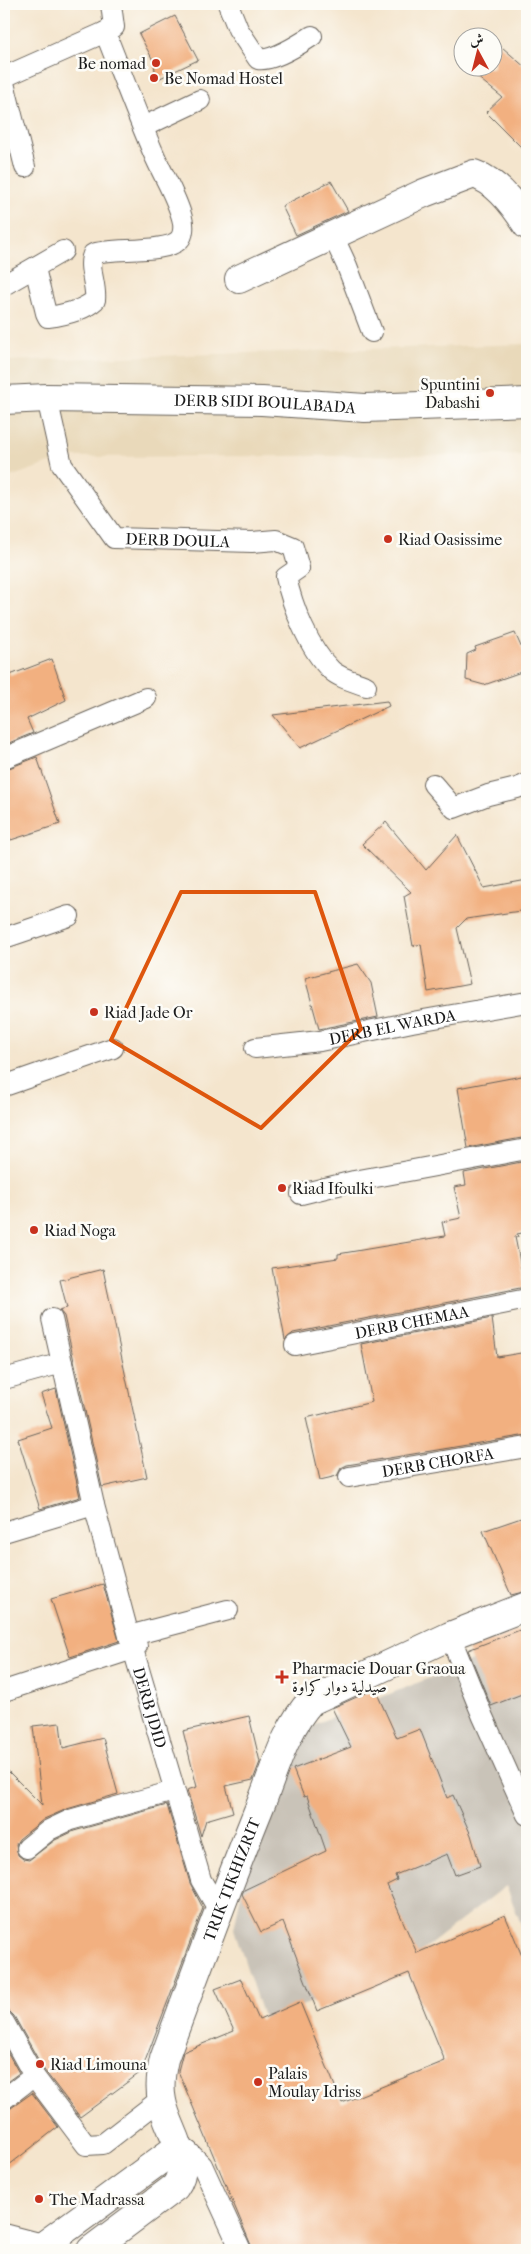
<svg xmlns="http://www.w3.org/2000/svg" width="531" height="2254" font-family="'IM FELL French Canon',Amiri,serif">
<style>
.built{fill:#e9d9ba}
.industrial{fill:#c9c3b8}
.building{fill:#f2b080}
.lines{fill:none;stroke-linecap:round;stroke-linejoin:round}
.service-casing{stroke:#68625a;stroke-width:22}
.minor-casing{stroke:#68625a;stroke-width:30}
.service{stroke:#fff;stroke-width:20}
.minor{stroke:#fff;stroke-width:28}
.marked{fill:none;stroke:#de560d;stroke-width:4;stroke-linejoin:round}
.poi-dot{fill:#c8321e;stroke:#fdfcf7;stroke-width:2}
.labels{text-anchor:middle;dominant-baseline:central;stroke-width:5;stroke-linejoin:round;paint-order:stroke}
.poi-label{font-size:16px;fill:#1c1c1c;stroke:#fdfcf7;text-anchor:start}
.street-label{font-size:16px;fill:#1c1c1c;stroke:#fdfcf7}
</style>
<rect width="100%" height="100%" fill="#fdfcf7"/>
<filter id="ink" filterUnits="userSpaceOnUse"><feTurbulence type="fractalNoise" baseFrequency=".02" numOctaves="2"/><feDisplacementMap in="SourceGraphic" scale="10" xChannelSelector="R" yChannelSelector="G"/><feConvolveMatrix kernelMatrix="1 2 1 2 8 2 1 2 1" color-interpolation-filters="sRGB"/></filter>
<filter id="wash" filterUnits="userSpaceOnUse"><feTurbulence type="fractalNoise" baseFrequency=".0096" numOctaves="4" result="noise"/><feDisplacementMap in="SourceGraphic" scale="20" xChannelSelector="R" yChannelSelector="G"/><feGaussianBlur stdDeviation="1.12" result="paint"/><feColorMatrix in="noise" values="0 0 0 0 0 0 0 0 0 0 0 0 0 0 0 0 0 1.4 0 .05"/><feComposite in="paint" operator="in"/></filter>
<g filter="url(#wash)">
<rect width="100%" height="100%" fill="#f4e5cd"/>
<!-- built -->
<path class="built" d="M 527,344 L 527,455 L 67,457 L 4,479 L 4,361 Z"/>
<!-- industrial -->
<path class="industrial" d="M 527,1639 L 527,1939 L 506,1886 L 397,1970 L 264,2020 L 234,1929 L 267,1767 L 317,1723 Z"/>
<g id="blocks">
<!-- building -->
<path class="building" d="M 175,16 L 198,60 L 156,80 L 154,62 L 139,34 Z
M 494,40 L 527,69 L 527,153 L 486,112 L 502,97 L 466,68 L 494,68 Z
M 331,181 L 348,211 L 296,235 L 282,206 Z
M 515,633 L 527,660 L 527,670 L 484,685 L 466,680 L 467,654 L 476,650 L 475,647 Z
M 52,659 L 66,700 L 27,719 L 33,733 L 4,745 L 4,664 L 10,675 Z
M 387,701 L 389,706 L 300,748 L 273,715 Z
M 37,757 L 60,824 L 11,840 L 4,826 L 4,770 Z
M 386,822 L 426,870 L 457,835 L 484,888 L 527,880 L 527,910 L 466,919 L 457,928 L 470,984 L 428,992 L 421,944 L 413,946 L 404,896 L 411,892 L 362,844 Z
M 358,964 L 371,983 L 378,1017 L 319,1029 L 305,978 Z
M 527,1075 L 527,1137 L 468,1148 L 458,1088 Z
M 527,1161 L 527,1232 L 517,1234 L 518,1237 L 515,1237 L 525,1287 L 293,1333 L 285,1340 L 272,1268 L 338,1258 L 338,1254 L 445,1236 L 442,1222 L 461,1218 L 454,1187 L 466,1185 L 464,1173 Z
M 103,1269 L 147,1477 L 102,1487 L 64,1316 L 59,1310 L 67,1308 L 60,1280 Z
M 492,1318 L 497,1357 L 527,1352 L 527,1435 L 347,1465 L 341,1468 L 337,1476 L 320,1480 L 306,1418 L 372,1402 L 361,1344 Z
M 56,1389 L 80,1497 L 40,1509 L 18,1439 L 52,1428 L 41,1394 Z
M 527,1516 L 527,1591 L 511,1595 L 483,1531 Z
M 103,1584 L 119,1641 L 70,1657 L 51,1599 Z
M 527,1623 L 527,1692 L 491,1706 L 468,1650 L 525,1628 L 524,1624 Z
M 375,1689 L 397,1738 L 420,1729 L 447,1798 L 453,1795 L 471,1835 L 480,1866 L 455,1875 L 447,1854 L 395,1875 L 397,1880 L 387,1885 L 417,1953 L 505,1915 L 527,1968 L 527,2250 L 253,2250 L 178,2071 L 183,2052 L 234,2031 L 215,1989 L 241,1979 L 259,2020 L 300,2002 L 342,2103 L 445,2061 L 409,1973 L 317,2011 L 283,1922 L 261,1932 L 242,1894 L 244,1890 L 326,1851 L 307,1796 L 304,1797 L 293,1769 L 351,1747 L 332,1708 Z
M 249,1716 L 260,1762 L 253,1780 L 226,1786 L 233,1812 L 206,1820 L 201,1836 L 187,1790 L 197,1787 L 183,1731 Z
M 60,1723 L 63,1748 L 103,1738 L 118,1794 L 67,1809 L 44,1819 L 19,1839 L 16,1844 L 18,1855 L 23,1859 L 29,1860 L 55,1840 L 74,1831 L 167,1805 L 190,1883 L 203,1908 L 141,2072 L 80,2117 L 44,2070 L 14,2016 L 10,2012 L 4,2010 L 4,1767 L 42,1805 L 33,1726 Z
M 4,2046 L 19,2073 L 4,2084 Z
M 32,2093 L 58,2127 L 4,2169 L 4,2111 L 11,2108 Z"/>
</g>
</g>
<g filter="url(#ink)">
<use href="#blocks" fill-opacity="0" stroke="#68625a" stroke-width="1"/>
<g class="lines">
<defs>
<g id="service">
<path d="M 228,4 L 238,29 L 258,59 C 271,62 300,44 312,36"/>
<path d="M 4,77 L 110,30 L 114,27 L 111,4"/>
<path d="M 4,83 L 25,167"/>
<path d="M 143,127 L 200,100"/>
<path d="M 333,236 L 347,266 L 372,332"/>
<path d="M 35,268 L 46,313 L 48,317 C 63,315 84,310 95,300 C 97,285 87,267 93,254 C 111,247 165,254 179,240 C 184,235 184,225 182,218 C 176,195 162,174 153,152 C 136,113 121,72 105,32"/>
<path d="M 4,285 L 63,251"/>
<path id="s1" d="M 47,398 L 62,465 L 114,538 L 252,542 L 276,540 L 293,547 L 299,568 L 286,577 C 292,606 309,649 331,670 C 339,678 356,682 366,686"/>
<path d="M 4,758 L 146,698"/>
<path d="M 433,784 L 454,808 L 488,795 L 517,788 L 527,784"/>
<path d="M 4,938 L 69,916"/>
<path id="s2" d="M 255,1048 L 320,1041 L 412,1022 L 527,1002"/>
<path d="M 4,1086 L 113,1048"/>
<path d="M 301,1194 L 354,1181 L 527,1149"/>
<path d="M 52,1319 L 62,1363"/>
<path id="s3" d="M 295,1345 L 527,1299"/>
<path id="s4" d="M 4,1379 L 62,1363 L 94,1505 L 129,1636 L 137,1646 L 133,1649 L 197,1866 L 201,1880 L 218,1909"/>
<path id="s5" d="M 349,1477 L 527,1447"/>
<path d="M 4,1532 L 94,1505"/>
<path d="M 129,1636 L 228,1610"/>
<path d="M 450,1636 L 483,1717 L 527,1815"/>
<path d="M 4,1691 L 133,1649"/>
<path d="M 27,1848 L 49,1830 L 70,1820 L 174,1791"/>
<path d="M 4,2022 L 34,2076 L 86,2145 L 103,2144 L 161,2099"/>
<path d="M 4,2099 L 34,2076"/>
<path d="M 178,2147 L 188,2151 L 202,2165 L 241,2250"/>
</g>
<g id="minor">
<path d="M 239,279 L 424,193 L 474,174 C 496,181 515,206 527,225"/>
<path id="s6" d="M 4,400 L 47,398 L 262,401 L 365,408 L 527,402"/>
<path d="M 4,2238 L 50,2250"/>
<path d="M 40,2248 L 178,2147"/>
<path id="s7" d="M 91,2250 L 175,2187 C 195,2159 167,2130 162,2101 C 159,2087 161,2072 164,2059 C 195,1974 226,1890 260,1806 C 274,1772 285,1729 311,1701 L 450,1636 L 527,1606"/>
</g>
</defs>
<!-- service casing -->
<use href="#service" class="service-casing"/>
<!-- minor casing -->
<use href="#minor" class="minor-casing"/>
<!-- service -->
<use href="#service" class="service"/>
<!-- minor -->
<use href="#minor" class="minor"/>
</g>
</g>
<!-- marked area -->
<path class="marked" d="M 181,892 L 315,892 L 361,1029 L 261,1128 L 111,1040 Z"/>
<!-- markers -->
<g class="poi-dot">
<circle cx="156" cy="63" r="5"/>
<circle cx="154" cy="78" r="5"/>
<circle cx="490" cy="393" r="5"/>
<circle cx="388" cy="539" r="5"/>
<circle cx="94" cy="1012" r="5"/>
<circle cx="282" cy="1188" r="5"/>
<circle cx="34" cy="1230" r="5"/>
<path d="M279.5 1669.5h5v5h5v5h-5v5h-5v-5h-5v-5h5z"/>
<circle cx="40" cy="2064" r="5"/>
<circle cx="258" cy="2082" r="5"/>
<circle cx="39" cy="2199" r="5"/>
</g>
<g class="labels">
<!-- poi labels -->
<g class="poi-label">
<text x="146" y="63" text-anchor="end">Be nomad</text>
<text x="164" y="78">Be Nomad Hostel</text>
<text x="480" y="384" text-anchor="end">Spuntini<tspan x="480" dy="18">Dabashi</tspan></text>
<text x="398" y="539">Riad Oasissime</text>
<text x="104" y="1012">Riad Jade Or</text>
<text x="292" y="1188">Riad Ifoulki</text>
<text x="44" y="1230">Riad Noga</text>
<text x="292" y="1668">Pharmacie Douar Graoua<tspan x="292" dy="18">صيدلية دوار كراوة</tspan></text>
<text x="50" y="2064">Riad Limouna</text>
<text x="268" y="2073">Palais<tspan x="268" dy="18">Moulay Idriss</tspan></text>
<text x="49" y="2199">The Madrassa</text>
</g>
<!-- street labels -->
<g class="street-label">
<text stroke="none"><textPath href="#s6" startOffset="261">DERB SIDI BOULABADA</textPath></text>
<text stroke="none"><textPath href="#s1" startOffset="222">DERB DOULA</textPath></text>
<text stroke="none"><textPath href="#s2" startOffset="139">DERB EL WARDA</textPath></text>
<text stroke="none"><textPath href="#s3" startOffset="119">DERB CHEMAA</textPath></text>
<text stroke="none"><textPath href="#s5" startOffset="90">DERB CHORFA</textPath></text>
<text stroke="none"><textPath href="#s4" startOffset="420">DERB JDID</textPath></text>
<text stroke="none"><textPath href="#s7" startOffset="430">TRIK TIKHIZRIT</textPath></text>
</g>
</g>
<!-- margin -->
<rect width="531" height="2254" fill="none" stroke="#fdfcf7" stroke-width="20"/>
<!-- north arrow -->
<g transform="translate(478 52) rotate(353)"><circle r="24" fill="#fdfcf7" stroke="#a3a29f"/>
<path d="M0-4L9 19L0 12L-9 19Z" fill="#c8321e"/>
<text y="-8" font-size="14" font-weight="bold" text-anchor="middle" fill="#1c1c1c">ش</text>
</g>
</svg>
